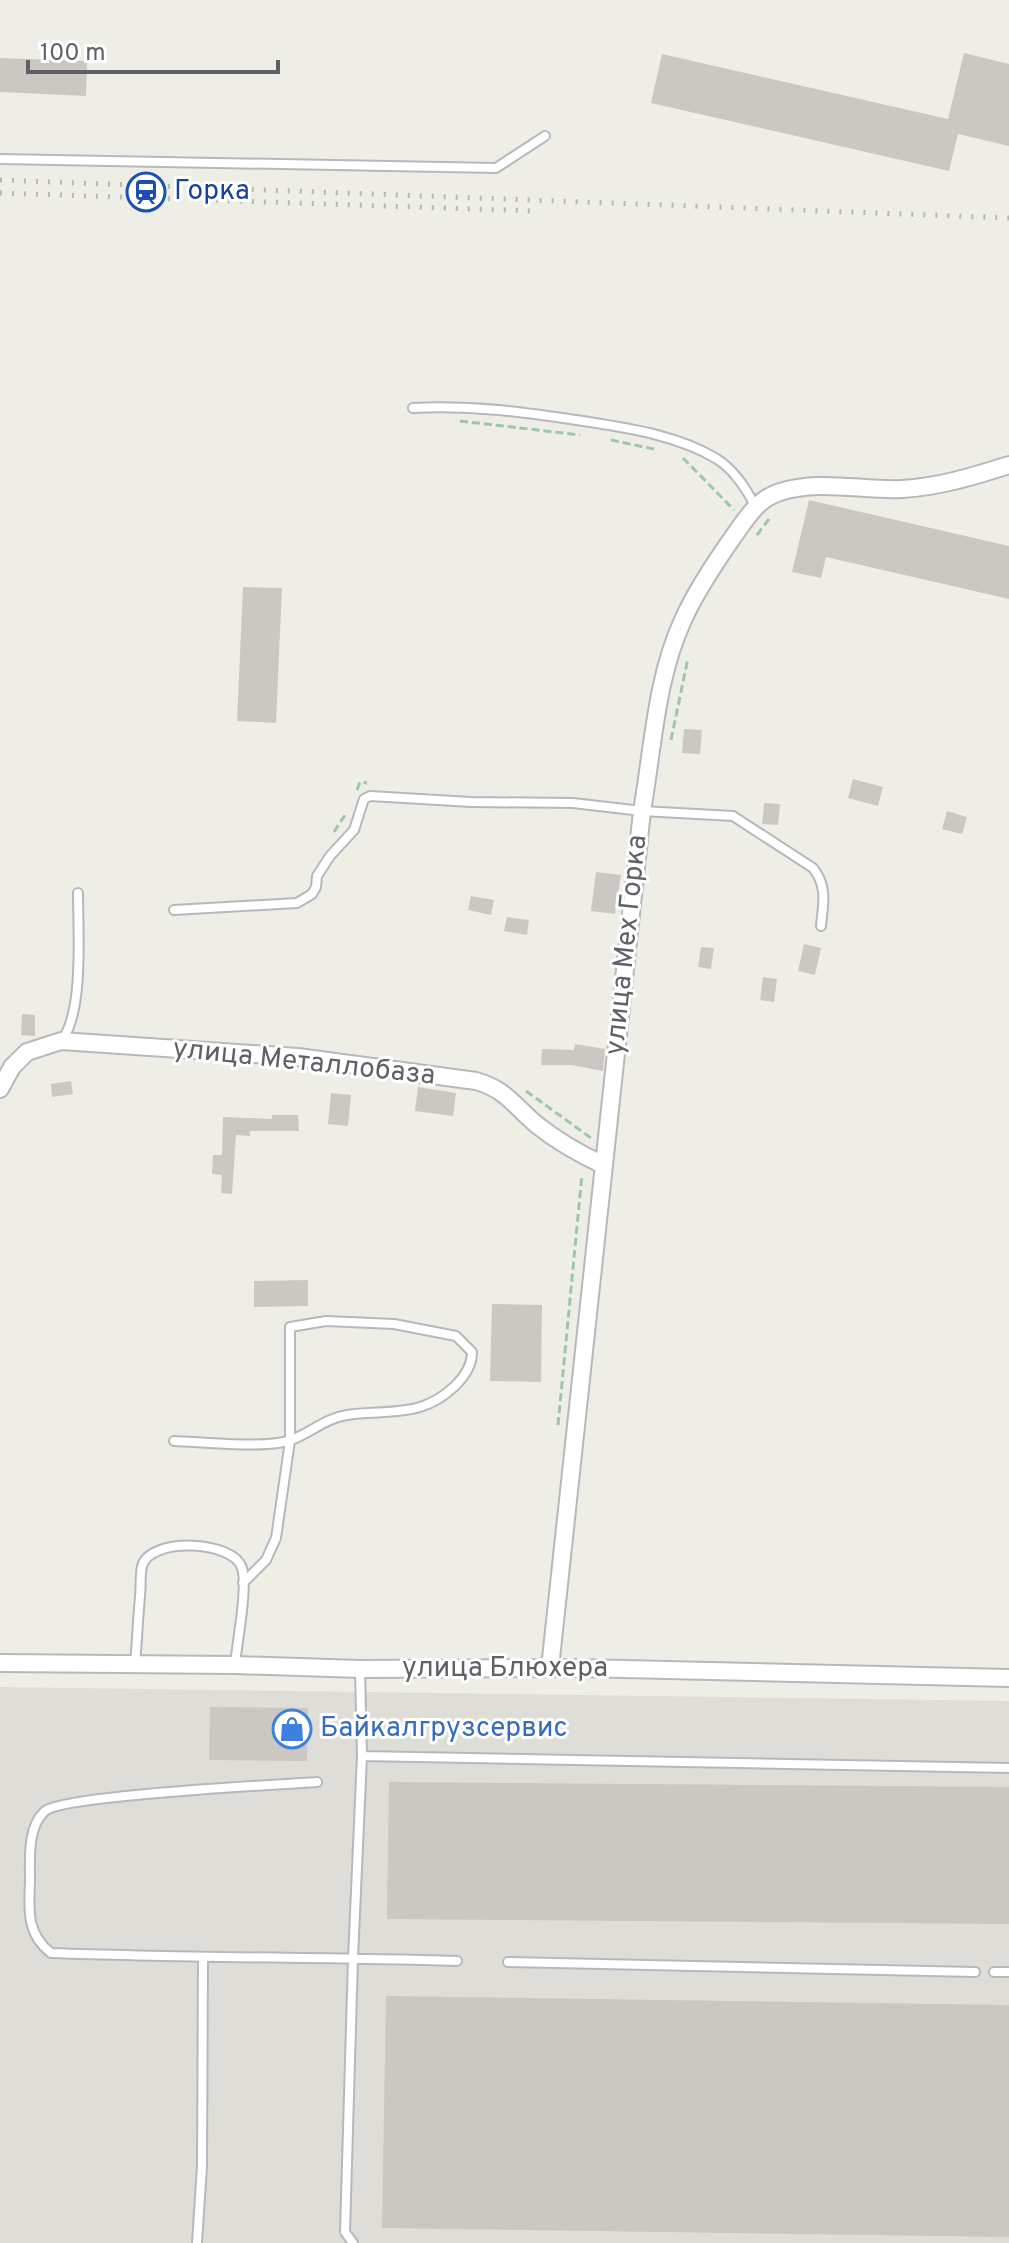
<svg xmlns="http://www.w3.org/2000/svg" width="1009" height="2243" font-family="Overpass,sans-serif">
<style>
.industrial{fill:#deddd8}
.building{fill:#cbc8c3}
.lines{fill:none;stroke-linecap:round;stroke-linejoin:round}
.service-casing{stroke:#b6b8bc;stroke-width:12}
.minor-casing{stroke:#b6b8bc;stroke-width:20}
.path{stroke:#9dc6ac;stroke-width:3;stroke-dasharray:8 4;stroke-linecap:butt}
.service{stroke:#fff;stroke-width:8}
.minor{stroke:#fff;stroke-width:16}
.rail{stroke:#b6b7b7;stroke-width:5;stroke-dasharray:2 10;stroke-linecap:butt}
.labels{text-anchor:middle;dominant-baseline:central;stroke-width:6;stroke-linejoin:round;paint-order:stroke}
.transit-label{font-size:28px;fill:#164399;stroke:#fff;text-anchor:start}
.street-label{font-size:28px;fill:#5e6166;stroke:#fff}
.shop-label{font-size:28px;fill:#366cbe;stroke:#fff;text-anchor:start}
</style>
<rect width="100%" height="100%" fill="#efeee6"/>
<!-- industrial -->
<path class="industrial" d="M 0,1687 L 1009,1701 L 1009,2243 L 0,2243 Z"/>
<!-- building -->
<path class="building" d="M 964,53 L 1009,64 L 1009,146 L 958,134 L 949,171 L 651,103 L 662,54 L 948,119 Z
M 0,58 L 87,61 L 86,96 L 0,92 Z
M 809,500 L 1009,546 L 1009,599 L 826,557 L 821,578 L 792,572 Z
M 243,587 L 282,588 L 276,723 L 237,721 Z
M 684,729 L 702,730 L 700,754 L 682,753 Z
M 853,779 L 883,787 L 878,806 L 848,798 Z
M 764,803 L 780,804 L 778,825 L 762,824 Z
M 947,811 L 967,817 L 962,834 L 942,829 Z
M 596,872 L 621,875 L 615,914 L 591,911 Z
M 471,896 L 494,900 L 491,915 L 468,910 Z
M 507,917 L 529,920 L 527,935 L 504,931 Z
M 804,944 L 821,948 L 815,975 L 798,971 Z
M 701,947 L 714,948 L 711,969 L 698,967 Z
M 763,977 L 777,979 L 774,1002 L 760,1000 Z
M 22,1014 L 35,1015 L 35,1036 L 21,1035 Z
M 575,1044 L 605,1049 L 603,1071 L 571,1065 L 541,1065 L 542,1049 L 574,1050 Z
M 71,1081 L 73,1094 L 52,1097 L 51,1084 Z
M 418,1087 L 456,1093 L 453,1116 L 415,1111 Z
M 331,1093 L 351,1095 L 348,1126 L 328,1124 Z
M 272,1115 L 298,1115 L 299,1131 L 250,1131 L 250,1136 L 236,1135 L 232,1194 L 221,1193 L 222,1175 L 212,1174 L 213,1155 L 222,1155 L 223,1117 L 272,1119 Z
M 308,1280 L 308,1306 L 254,1307 L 254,1281 Z
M 492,1304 L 542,1305 L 541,1382 L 490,1381 Z
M 210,1707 L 308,1708 L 307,1761 L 209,1760 Z
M 389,1782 L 1009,1787 L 1009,1924 L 387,1919 Z
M 386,1996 L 1009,2005 L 1009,2237 L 382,2228 Z"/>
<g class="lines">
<defs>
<path id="service" d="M 0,159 L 496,168 L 545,136
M 413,408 C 472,405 524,412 583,421 C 627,428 678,435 717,459 C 734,470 746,488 755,506
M 174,910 L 297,903 L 312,894 L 316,887 L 317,876 L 330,856 L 354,830 L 364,799 L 370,796 L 471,802 L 573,803 L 642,811 L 733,816 L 813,868 C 828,887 823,904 821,926
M 62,1040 C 84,1011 78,930 78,893
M 174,1441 C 203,1442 266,1449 291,1440 C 310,1433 326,1418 347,1415 C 370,1411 398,1414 420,1407 C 443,1400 472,1377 472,1352 L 456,1336 L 394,1324 L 326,1321 L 290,1327 L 290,1441 L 276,1538 L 266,1560 L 243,1583
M 135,1664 C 137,1641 138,1619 140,1596 C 141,1587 140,1575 142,1566 C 150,1537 233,1540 242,1568 C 248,1587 237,1642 235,1665
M 362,1756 L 1009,1768
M 317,1782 C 277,1785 65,1795 45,1811 C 27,1827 30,1860 30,1881 C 29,1909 26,1934 51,1953 C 187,1958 322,1957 457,1961
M 508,1962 L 975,1972
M 994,1972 L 1009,1972
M 197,2243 L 202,2166 L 203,1958
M 353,2243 L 345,2232 L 353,1958 L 362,1756 L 360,1669"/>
<path id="minor" d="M 0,1089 L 12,1067 L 27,1052 L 61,1041 L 298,1057 L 476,1081 C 507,1090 513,1105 537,1125 C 557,1141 580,1154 603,1165
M 0,1663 L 235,1665 L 360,1669 L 581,1668 L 1009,1678
M 550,1668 L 642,811 C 653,748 656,678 683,620 C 696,591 715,563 733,537 C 747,518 757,499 780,492 C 819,479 863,491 902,489 C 939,487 974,476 1009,465"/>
</defs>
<!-- service casing -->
<use href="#service" class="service-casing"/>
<!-- minor casing -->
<use href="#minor" class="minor-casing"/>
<!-- path -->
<path class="path" d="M 460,421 L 580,435
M 611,440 L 654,449
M 683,458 L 734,510
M 757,535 L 769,519
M 671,740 L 688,658
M 357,790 L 360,782 L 367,783
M 334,832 L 345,815
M 526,1091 L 591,1138
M 558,1425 L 582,1174"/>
<!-- service -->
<use href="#service" class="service"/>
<!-- minor -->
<use href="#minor" class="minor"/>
<!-- rail -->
<path class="rail" d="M 0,180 L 1009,218
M 0,193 L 532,211"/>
</g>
<!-- icons -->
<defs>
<symbol id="station-ring" viewBox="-11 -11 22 22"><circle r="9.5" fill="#fff" stroke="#1a4fb4" stroke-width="1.5"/><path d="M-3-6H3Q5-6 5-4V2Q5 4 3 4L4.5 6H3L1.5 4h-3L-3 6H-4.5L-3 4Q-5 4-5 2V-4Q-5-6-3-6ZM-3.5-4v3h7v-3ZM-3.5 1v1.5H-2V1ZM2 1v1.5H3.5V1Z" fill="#1a4fb4"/></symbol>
<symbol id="shop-ring" viewBox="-11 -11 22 22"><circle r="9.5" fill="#fff" stroke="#3f7fe0" stroke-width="1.5"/><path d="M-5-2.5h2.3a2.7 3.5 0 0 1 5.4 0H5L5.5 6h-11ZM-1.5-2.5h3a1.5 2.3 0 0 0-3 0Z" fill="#3f7fe0"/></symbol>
</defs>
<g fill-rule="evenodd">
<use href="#station-ring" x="124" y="170" width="44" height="44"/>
<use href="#shop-ring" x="270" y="1707" width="44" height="44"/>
</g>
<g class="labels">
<!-- transit labels -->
<g class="transit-label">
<text x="174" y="192">Горка</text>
</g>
<!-- street labels -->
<g class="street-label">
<text transform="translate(627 945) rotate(-84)">улица Мех Горка</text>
<text transform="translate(304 1063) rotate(6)">улица Металлобаза</text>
<text x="505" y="1669">улица Блюхера</text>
</g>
<!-- shop labels -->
<g class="shop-label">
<text x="320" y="1729">Байкалгрузсервис</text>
</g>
</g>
<!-- scale -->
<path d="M28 60v12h250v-12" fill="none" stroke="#5e6166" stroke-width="4"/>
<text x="40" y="60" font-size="24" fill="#5e6166" stroke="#ffffff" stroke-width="6" paint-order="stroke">100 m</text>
</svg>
